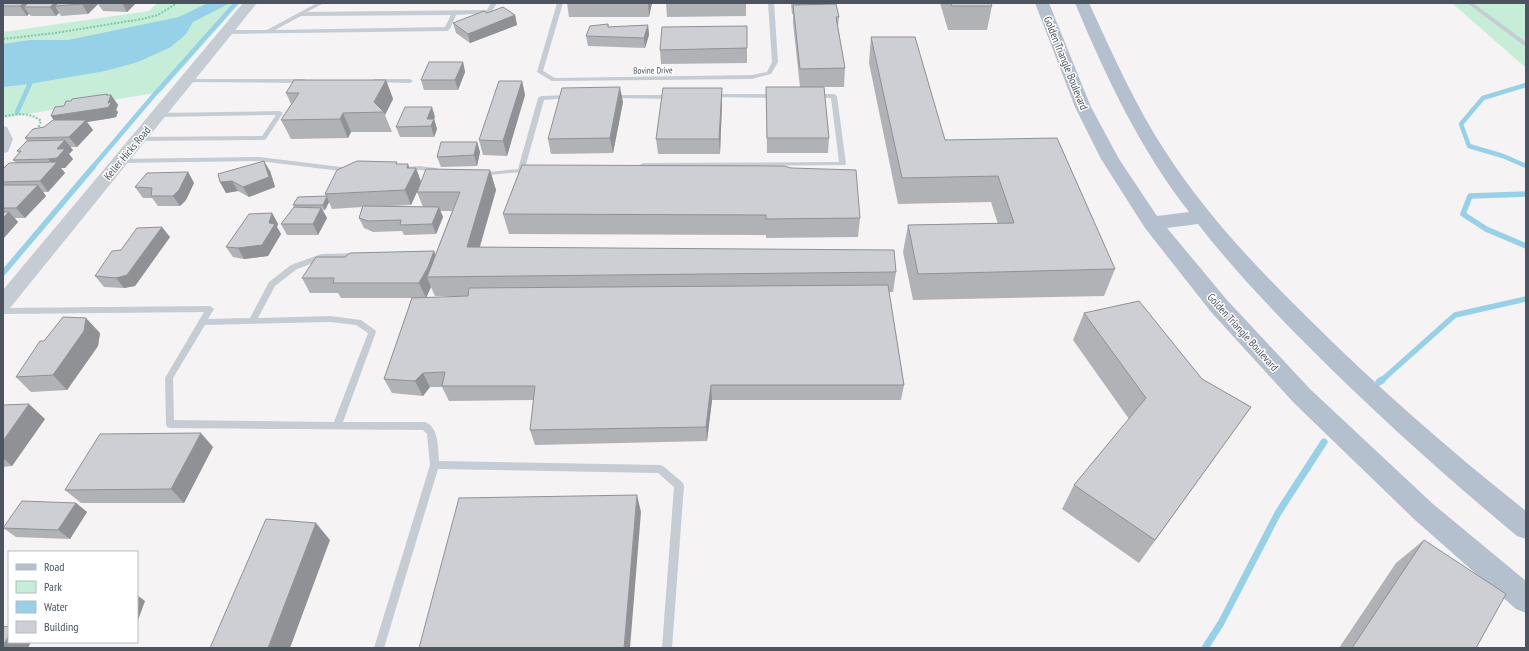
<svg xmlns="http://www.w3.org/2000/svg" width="1529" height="651" font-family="'PT Sans Narrow',sans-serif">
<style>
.green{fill:#c6edd8}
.water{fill:#96d1e7}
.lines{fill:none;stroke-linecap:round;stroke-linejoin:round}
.stream-far2{stroke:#96d1e7;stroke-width:4.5}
.stream-far1{stroke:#96d1e7;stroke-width:5.5}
.stream{stroke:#96d1e7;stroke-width:7}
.path{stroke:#80c9aa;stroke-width:2;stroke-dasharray:2 1.5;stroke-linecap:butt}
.service{fill:#c5ccd3;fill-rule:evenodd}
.minor{fill:#c5ccd3;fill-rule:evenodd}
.tertiary{fill:#c5ccd3;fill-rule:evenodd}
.primary{fill:#b5c0cf;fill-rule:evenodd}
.wall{fill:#b0b2b6;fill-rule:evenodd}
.shaded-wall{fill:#909194}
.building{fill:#cdcfd4;stroke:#909194}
.labels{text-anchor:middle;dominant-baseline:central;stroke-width:3;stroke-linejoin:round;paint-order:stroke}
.far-street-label{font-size:9px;fill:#4b545f;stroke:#fff}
.street-label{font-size:11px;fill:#4b545f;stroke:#fff}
</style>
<rect width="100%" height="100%" fill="#f5f3f3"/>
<!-- green -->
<path class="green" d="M 157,3 L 240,3 L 161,92 L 3,118 L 3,32 L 149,11 Z
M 1452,3 L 1526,3 L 1526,68 Z"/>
<!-- water -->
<path class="water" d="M 208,3 L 230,3 L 193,22 L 186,34 L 171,47 L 138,62 L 105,71 L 29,84 L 3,87 L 3,44 L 30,40 L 68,40 L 179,17 Z"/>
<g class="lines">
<!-- stream-far2 -->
<path class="stream-far2" d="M 1526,85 L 1483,98 L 1461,124 L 1469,146 L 1503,156 L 1526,166
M 17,112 L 32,79
M 92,168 L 154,95 L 236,3"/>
<!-- stream-far1 -->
<path class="stream-far1" d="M 1526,194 L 1470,196 L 1463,214 L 1486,229 L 1526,246
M 3,273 L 93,167
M 1381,381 L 1455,315 L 1526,299"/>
<!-- stream -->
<path class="stream" d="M 1379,382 L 1382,380
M 1205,648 L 1221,623 L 1278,513 L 1324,442"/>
<!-- path -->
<path class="path" d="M 3,39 L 55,33 L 142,19 L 158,15 L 177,3
M 5,116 C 18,114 30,112 41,121 L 38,129"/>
<!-- service -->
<path class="service" d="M 317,3 L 324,3 L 307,12 L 487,10 L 491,3 L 497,3 L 491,13 L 456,15 L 450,29 L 447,31 L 226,34 L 223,32 L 226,30 L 267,30 ZM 451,15 L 445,27 L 275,30 L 301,16 Z
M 557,3 L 563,3 L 543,71 L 555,78 L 752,75 L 767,72 L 772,62 L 768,3 L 774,3 L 778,62 L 771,74 L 752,79 L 552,81 L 537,72 Z
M 1467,3 L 1473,3 L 1526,42 L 1526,47 Z
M 186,79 L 304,79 L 307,81 L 304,83 L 184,82 L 184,80 Z
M 375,79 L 410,79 L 413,81 L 410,83 L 373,82 L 373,80 Z
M 713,94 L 777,94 L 780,96 L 777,98 L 711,97 L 711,95 Z
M 815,94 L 834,94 L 837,96 L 846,164 L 845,165 L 643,167 L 640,165 L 643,163 L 839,162 L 831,98 L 813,97 L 813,95 Z
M 569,95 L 571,96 L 571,98 L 544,100 L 525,168 L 531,169 L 531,171 L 479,176 L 479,174 L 481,173 L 518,169 L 538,98 L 541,96 Z
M 613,95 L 673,95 L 676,97 L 673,99 L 611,98 L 611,96 Z
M 280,111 L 283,113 L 266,139 L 264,140 L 138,141 L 135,139 L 138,137 L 262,136 L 276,115 L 158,117 L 155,115 L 158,113 Z
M 259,157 L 349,168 L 352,170 L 349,172 L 259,161 L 120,163 L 117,161 L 120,159 Z
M 420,166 L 436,168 L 439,170 L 436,172 L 420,170 L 406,171 L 403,169 L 406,167 Z
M 357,253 L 361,256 L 360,258 L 322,260 L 297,269 L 275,286 L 258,318 L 330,316 L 361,320 L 375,330 L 376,332 L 343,422 L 425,422 C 439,427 438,449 439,461 L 660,465 L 663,466 L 682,482 L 684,485 L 672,648 L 662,648 L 674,487 L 658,473 L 438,469 L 384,648 L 374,648 L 430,465 L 427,434 L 423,430 L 170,428 L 167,427 L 166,424 L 165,378 L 204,312 L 3,314 L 3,308 L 210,306 L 214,309 L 208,319 L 250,318 L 269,282 L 291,265 L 321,254 ZM 330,322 L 356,325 L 368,333 L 334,422 L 174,420 L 173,378 L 205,325 Z"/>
<!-- minor -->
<path class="minor" d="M 3,126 L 7,127 L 13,139 L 8,152 L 3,153 Z"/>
<!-- tertiary -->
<path class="tertiary" d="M 243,3 L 257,3 L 10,308 L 3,310 L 3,290 Z"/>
<!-- primary -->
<path class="primary" d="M 1035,3 L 1049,3 L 1091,107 L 1119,159 L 1157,216 L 1189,212 C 1140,149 1106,77 1075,3 L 1089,3 C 1113,55 1136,107 1167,154 C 1206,214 1256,267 1307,317 C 1376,386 1449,450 1526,511 L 1526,539 L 1517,536 C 1446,477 1377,415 1312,350 C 1272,310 1233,269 1198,224 L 1167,228 L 1227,300 L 1310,389 L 1433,504 L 1526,581 L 1526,613 L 1516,609 L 1415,520 L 1294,403 L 1211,312 L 1145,228 L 1101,159 L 1075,107 Z"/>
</g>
<!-- wall -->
<path class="wall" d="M 3,3 L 136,3 L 127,12 L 103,11 L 98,4 L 88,14 L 61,16 L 59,13 L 56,16 L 31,16 L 29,14 L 27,16 L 3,16 Z
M 567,3 L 652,3 L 649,17 L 569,17 Z
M 666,3 L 746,3 L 746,16 L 667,17 Z
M 791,3 L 834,3 L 834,5 L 839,17 L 838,27 L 845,68 L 844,87 L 824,87 L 829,138 L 828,153 L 767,153 L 766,87 L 800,87 L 793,23 L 793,14 L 792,14 Z
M 940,3 L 991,3 L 992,6 L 987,30 L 948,30 Z
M 487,13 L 515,15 L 517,25 L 470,43 L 456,33 L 453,23 Z
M 608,24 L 609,27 L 648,25 L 649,35 L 645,48 L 588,46 L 586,36 Z
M 747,26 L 747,63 L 661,64 L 660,50 Z
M 871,37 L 945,140 L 1057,138 L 1115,269 L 1104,296 L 913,300 L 903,252 L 908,225 L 998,224 L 991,202 L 898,204 L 869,63 Z
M 463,62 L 465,72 L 458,90 L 424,90 L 421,80 Z
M 386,80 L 393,99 L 385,115 L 392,132 L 351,132 L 348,138 L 291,139 L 281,120 L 291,104 L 286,93 Z
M 522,81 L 525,95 L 507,156 L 483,155 L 479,140 Z
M 722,88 L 722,103 L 720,154 L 658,154 L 656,139 Z
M 107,94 L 108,95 L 111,95 L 118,105 L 116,110 L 118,112 L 116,117 L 112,118 L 87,122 L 93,130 L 77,147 L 70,147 L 73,150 L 69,154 L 73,159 L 65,168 L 61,168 L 65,173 L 48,192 L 43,192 L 46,196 L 25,218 L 15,218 L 18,222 L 3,239 L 3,169 L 16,163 L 13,160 L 19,153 L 17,151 L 27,141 L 25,138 L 44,127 L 53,120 L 64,106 Z
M 623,102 L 613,153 L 551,154 L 548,139 Z
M 435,117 L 434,119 L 437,129 L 434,137 L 400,137 L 396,127 Z
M 477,142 L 480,152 L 477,166 L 441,167 L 437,157 Z
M 398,164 L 410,168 L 416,168 L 421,181 L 490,170 L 496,190 L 480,247 L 896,272 L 893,292 L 889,292 L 904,385 L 901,400 L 712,400 L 707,441 L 535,445 L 530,430 L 534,400 L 449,401 L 442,387 L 430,387 L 423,396 L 392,393 L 384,379 L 412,298 L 341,298 L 338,293 L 310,293 L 302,278 L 345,257 L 434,251 L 435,255 L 452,211 L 440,211 L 443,217 L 436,234 L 404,235 L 402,231 L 373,232 L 364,228 L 359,218 L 362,207 L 332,209 L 329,202 L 325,210 L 323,210 L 327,218 L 318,235 L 287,235 L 281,224 L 294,207 L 293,205 L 326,196 L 325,194 ZM 417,192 L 423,207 L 388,206 L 411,205 ZM 431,287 L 435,296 L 468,296 L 426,298 Z
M 522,165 L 860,218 L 858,237 L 766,238 L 766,235 L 509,234 L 503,214 Z
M 270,171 L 275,187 L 249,197 L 238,191 L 226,193 L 220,182 Z
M 188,172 L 194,183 L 186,200 L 180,206 L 158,206 L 152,198 L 143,198 L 135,187 Z
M 272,213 L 278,224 L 277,227 L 281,234 L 268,256 L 244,259 L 233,257 L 226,247 Z
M 170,237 L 135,286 L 124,288 L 104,287 L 95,276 L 121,250 Z
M 1084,313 L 1251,407 L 1139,563 L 1062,509 L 1074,485 L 1129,419 L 1073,340 Z
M 100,333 L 98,346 L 67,390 L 31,392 L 16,377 L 44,341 Z
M 3,405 L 45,419 L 12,466 L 3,467 Z
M 213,447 L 184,503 L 81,503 L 65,490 Z
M 76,503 L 87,512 L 70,539 L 16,537 L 3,528 Z
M 1424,540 L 1476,648 L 1339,648 L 1396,563 Z"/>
<!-- shaded-wall -->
<path class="shaded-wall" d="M 24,3 L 42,3 L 24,7 L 29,14 L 27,16 L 20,6 Z
M 54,3 L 71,3 L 55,6 L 59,13 L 56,16 L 50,7 Z
M 83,3 L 98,3 L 98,4 L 88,14 L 82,4 Z
M 122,3 L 136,3 L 127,12 Z
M 648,3 L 652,3 L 649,17 Z
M 515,15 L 517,25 L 470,43 L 468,34 Z
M 648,25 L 649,35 L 645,48 L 644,38 Z
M 463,62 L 465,72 L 458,90 L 455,80 Z
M 386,80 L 393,99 L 385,115 L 384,112 L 374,102 Z
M 522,81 L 525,95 L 507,156 L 503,141 Z
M 620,87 L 623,102 L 613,153 L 610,138 Z
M 722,88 L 722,103 L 720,154 L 719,139 Z
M 107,94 L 110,98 L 111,95 L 118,105 L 116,110 L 118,112 L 116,117 L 112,118 L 87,122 L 93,130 L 77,147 L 69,137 L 58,127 L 51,116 L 108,103 L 106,95 Z
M 432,107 L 435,117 L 434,119 L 437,129 L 434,137 L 431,126 L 427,119 Z
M 343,113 L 351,132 L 348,138 L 340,119 Z
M 65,140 L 73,150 L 69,154 L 73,159 L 65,168 L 61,168 L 65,173 L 48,192 L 40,181 L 54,166 L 48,159 Z
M 477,142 L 480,152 L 477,166 L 474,155 Z
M 264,161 L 270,171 L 275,187 L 249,197 L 243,187 Z
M 408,164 L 412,175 L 416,168 L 421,183 L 411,205 L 405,190 L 407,168 Z
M 490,170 L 496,190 L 474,266 L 467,247 Z
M 188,172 L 194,183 L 186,200 L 180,206 L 173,196 Z
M 232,181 L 238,191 L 226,193 L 220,182 Z
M 38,185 L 46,196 L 25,218 L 16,208 Z
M 327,197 L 329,202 L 325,210 L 323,205 Z
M 439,207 L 443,217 L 436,234 L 432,224 Z
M 321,208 L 327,218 L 318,235 L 313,224 Z
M 9,212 L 18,222 L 3,239 L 3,218 Z
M 272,213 L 278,224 L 277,227 L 281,234 L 268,256 L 244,259 L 238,248 L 269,223 Z
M 162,227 L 170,237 L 135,286 L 124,288 L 116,278 Z
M 434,251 L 440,266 L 427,277 L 431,287 L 426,298 L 419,283 Z
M 86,318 L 100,333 L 98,346 L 67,390 L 53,375 Z
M 423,373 L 430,387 L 423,396 L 415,381 Z
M 711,385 L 712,400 L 707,441 L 706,427 Z
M 29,404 L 45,419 L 12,466 L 3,458 L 3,441 Z
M 201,433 L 213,447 L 184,503 L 171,489 Z
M 637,495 L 641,512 L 630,648 L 624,648 Z
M 76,503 L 87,512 L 70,539 L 58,530 Z
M 316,523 L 330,540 L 290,648 L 268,648 Z
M 137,595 L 145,601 L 137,623 Z
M 9,635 L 9,642 L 31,642 L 28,648 L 3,648 L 3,646 Z"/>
<!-- building -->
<path class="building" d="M 3,3 L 24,3 L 20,6 L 3,6 Z
M 28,3 L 54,3 L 50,7 L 24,7 Z
M 58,3 L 83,3 L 82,4 L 55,6 Z
M 951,3 L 991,3 L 992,6 L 952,6 Z
M 836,4 L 839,17 L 836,17 L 845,68 L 800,69 L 793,5 Z
M 503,7 L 515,15 L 468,34 L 453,23 L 484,11 L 487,13 Z
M 608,24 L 608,27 L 648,25 L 644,38 L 586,36 L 590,26 Z
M 747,26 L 747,48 L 660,50 L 662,27 Z
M 871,37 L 915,37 L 945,140 L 1057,138 L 1115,269 L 918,274 L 908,225 L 1014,223 L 998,176 L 902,178 Z
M 429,62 L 463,62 L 455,80 L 421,80 Z
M 294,80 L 386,80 L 374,102 L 384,112 L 343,113 L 340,119 L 281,120 L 299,93 L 286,93 Z
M 499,81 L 522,81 L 503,141 L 479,140 Z
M 620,87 L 610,138 L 548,139 L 562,88 Z
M 766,87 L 824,87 L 829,138 L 767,138 Z
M 663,88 L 722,88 L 719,139 L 656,139 Z
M 107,94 L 106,95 L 111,95 L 108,103 L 111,102 L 109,107 L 105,108 L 51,116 L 55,107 L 64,106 L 66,101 L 71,101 L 72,99 Z
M 405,107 L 432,107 L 427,119 L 434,119 L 431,126 L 396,127 Z
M 53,120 L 86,120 L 69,137 L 25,138 L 33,129 L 44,127 Z
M 65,140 L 57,149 L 65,149 L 57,158 L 48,159 L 13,160 L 21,151 L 17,151 L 27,141 Z
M 441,142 L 477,142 L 474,155 L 437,157 Z
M 264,161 L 269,177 L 243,187 L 232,181 L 220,182 L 218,174 Z
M 357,161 L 397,162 L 396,164 L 408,164 L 407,168 L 416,168 L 405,190 L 325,194 L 337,170 Z
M 57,162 L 40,181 L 3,182 L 3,169 L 9,163 Z
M 522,165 L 784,166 L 791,168 L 856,170 L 860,218 L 766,219 L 766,215 L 503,214 Z
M 426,169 L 490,170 L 467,247 L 894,250 L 896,272 L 427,277 L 460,192 L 417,192 Z
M 188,172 L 179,190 L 173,196 L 151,196 L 152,188 L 135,187 L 147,173 Z
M 3,185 L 38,185 L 16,208 L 3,208 Z
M 327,196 L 323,205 L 293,205 L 298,197 Z
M 363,206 L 439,207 L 432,224 L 400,225 L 401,220 L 368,221 L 359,218 Z
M 294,207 L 321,208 L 313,224 L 281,224 Z
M 3,212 L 9,212 L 3,218 Z
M 272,213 L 269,223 L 275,224 L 262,245 L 238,248 L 226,247 L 249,214 Z
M 162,227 L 127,275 L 116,278 L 95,276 L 112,251 L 121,250 L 137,228 Z
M 434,251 L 428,267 L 419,283 L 333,283 L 334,278 L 302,278 L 316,257 L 345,257 L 350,253 Z
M 888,285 L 904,385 L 711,385 L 706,427 L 530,430 L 535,386 L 442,386 L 445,372 L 423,373 L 415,381 L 384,379 L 412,298 L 468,296 L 469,288 Z
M 1139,301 L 1202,379 L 1251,407 L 1155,540 L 1074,485 L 1146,398 L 1084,313 Z
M 63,317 L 86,318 L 84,331 L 53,375 L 16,377 L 40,341 L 44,341 Z
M 29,404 L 3,441 L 3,405 Z
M 201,433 L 171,489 L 65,490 L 100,434 Z
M 637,495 L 624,648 L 419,648 L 459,498 Z
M 22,501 L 76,503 L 58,530 L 3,528 Z
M 266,519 L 316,523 L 268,648 L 210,648 Z
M 1424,540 L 1506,594 L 1476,648 L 1352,648 Z
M 9,626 L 9,635 L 3,646 L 3,627 Z"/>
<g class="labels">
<!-- far-street labels -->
<g class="far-street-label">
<text transform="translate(653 70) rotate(-1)">Bovine Drive</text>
</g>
<!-- street labels -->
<g class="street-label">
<text transform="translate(1066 63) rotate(68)">Golden Triangle Boulevard</text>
<text transform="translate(127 153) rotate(-50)">Keller Hicks Road</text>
<text transform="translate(1243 332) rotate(48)">Golden Triangle Boulevard</text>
</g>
</g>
<!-- border -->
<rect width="1529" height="651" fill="none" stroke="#4b545f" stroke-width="8"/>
<!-- legend -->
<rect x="8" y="551" width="130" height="92" fill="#ffffff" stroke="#b7bbbf"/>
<rect x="16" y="564" width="20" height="6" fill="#b5c0cf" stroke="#b7bbbf"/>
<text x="44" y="571" font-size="12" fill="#4b545f">Road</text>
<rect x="16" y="581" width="20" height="12" fill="#c6edd8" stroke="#b7bbbf"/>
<text x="44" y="591" font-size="12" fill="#4b545f">Park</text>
<rect x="16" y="601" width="20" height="12" fill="#96d1e7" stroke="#b7bbbf"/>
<text x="44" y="611" font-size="12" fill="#4b545f">Water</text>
<rect x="16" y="621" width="20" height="12" fill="#cdcfd4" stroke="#b7bbbf"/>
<text x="44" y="631" font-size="12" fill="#4b545f">Building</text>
</svg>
